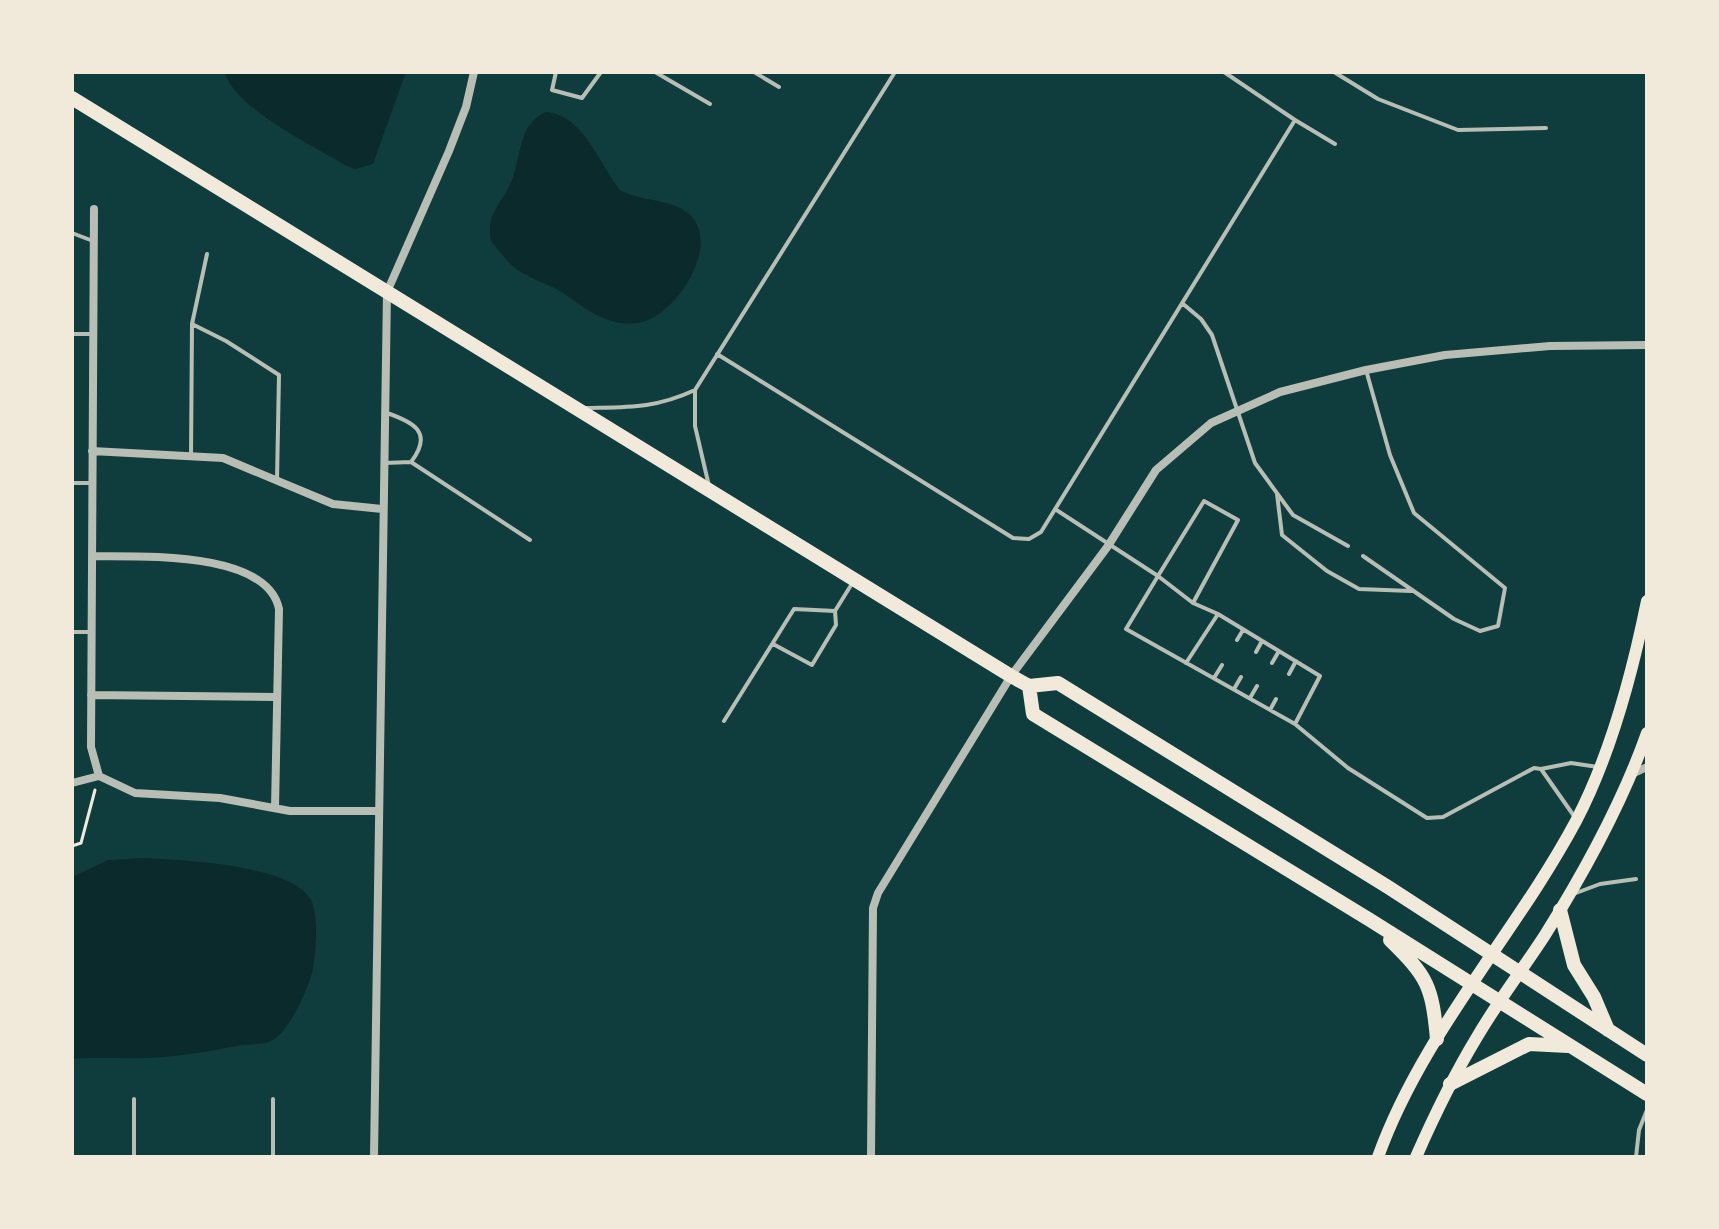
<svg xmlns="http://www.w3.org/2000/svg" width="1719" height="1229" font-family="'PT Sans Narrow',sans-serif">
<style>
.water{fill:#0a2a2b}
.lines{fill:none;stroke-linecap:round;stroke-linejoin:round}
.path{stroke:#f1e9da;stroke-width:3}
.service{stroke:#b8beb3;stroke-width:4}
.minor{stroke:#b8beb3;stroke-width:8}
.secondary{stroke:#f1e9da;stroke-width:12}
.primary{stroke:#f1e9da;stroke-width:14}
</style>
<rect width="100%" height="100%" fill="#0f3d3e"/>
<!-- water -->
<path class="water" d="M 225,72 L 406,72 L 373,164 L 355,169 L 345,165 C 313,146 233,107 225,72 Z
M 546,112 C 584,115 599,164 620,190 C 641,202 670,198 689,214 C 723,244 675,319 637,323 C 606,327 584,307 560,291 C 548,284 533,280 521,272 C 509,265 500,252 491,241 C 485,210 505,202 513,177 C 521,153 520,123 546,112 Z
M 143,858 C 180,860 292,864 311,900 C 319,915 316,956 312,973 C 307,991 289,1031 273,1040 C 265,1045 251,1044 242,1045 C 210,1051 179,1057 145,1058 C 121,1059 97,1057 72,1059 L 72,877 L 108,860 Z"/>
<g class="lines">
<!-- path -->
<path class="path" d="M 72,846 L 81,843 L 95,790"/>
<!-- service -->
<path class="service" d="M 556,72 L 552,90 L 582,98 L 601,72
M 655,72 L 710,104
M 754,72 L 779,87
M 1334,72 L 1378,99 L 1458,130 L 1546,128
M 1295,120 L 1335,144
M 72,233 L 93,241
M 1182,303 L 1201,319 L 1212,335 L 1255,463 L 1293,515 L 1348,546
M 192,324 L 207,254
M 72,334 L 93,334
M 717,354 L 1013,538 L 1029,539 L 1041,532 L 1295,120 L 1224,72
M 695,390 L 695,426 L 709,486
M 584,408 C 627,407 654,409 695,390 L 895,72
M 191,456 L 192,324 L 226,341 L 279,375 L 277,480
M 411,462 L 530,540
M 384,463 L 411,462 C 434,432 413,422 387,413
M 72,483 L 92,483
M 1277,494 L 1282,535 L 1327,571 L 1359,589 L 1411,591
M 1055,509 L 1158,576 L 1126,629 L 1295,724 L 1348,768 L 1427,818 L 1443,817 L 1534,768 L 1541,769 L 1571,763 L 1598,767
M 1363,556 L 1454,619 L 1480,631 L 1498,626 L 1505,588 L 1414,513 L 1390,455 L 1366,370
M 1193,603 L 1158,576 L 1204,501 L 1238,520 L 1193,603 L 1218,614 L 1320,676 L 1295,724
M 72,632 L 90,632
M 1237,640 L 1243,630
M 773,644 L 812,665 L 836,625 L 835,611
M 1256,652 L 1262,641
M 1186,663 L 1218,614
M 1272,663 L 1279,651
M 1289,674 L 1296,661
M 1214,678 L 1222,665
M 1234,689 L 1241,677
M 1250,698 L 1257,686
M 1270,710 L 1276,699
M 724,721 L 794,609 L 835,611 L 853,582
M 1541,769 L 1574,816
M 1576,893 L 1600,884 L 1636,879
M 273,1099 L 273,1157
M 134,1157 L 134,1099
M 1636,1157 L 1639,1130 L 1647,1110"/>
<!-- minor -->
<path class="minor" d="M 94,209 L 91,747 L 99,776 L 135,793 L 220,798 L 290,811 L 378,811
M 92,451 L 223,458 L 333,504 L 382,509
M 92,556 C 139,557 267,550 279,609 L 275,808
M 91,695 L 276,697
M 1632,774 L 1647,767
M 72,783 L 99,776
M 374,1157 L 387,292 L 449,151 L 466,107 L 474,72
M 871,1157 L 873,908 L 878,893 L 1011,676 L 1108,546 L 1156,470 L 1211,423 L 1280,392 L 1366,370 L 1445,355 L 1550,346 L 1647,345"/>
<!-- secondary -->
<path class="secondary" d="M 1378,1157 C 1422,1034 1515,935 1576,821 C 1611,754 1632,675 1647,601
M 1416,1157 C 1434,1116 1454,1075 1477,1037 C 1498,1001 1523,969 1545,935 C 1585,871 1622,804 1647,733"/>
<!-- primary -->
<path class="primary" d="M 72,98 L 1011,676 L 1029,686 L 1058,683 L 1388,887 L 1647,1055
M 1029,686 L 1033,714 L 1370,920 L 1647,1094
M 1560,910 L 1574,965 L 1594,997 L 1608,1030
M 1390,940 C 1428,977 1432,986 1437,1039
M 1450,1084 L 1529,1044 L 1568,1046"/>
</g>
<!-- border -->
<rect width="1719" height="1229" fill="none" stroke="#f1e9da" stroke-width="148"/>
</svg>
